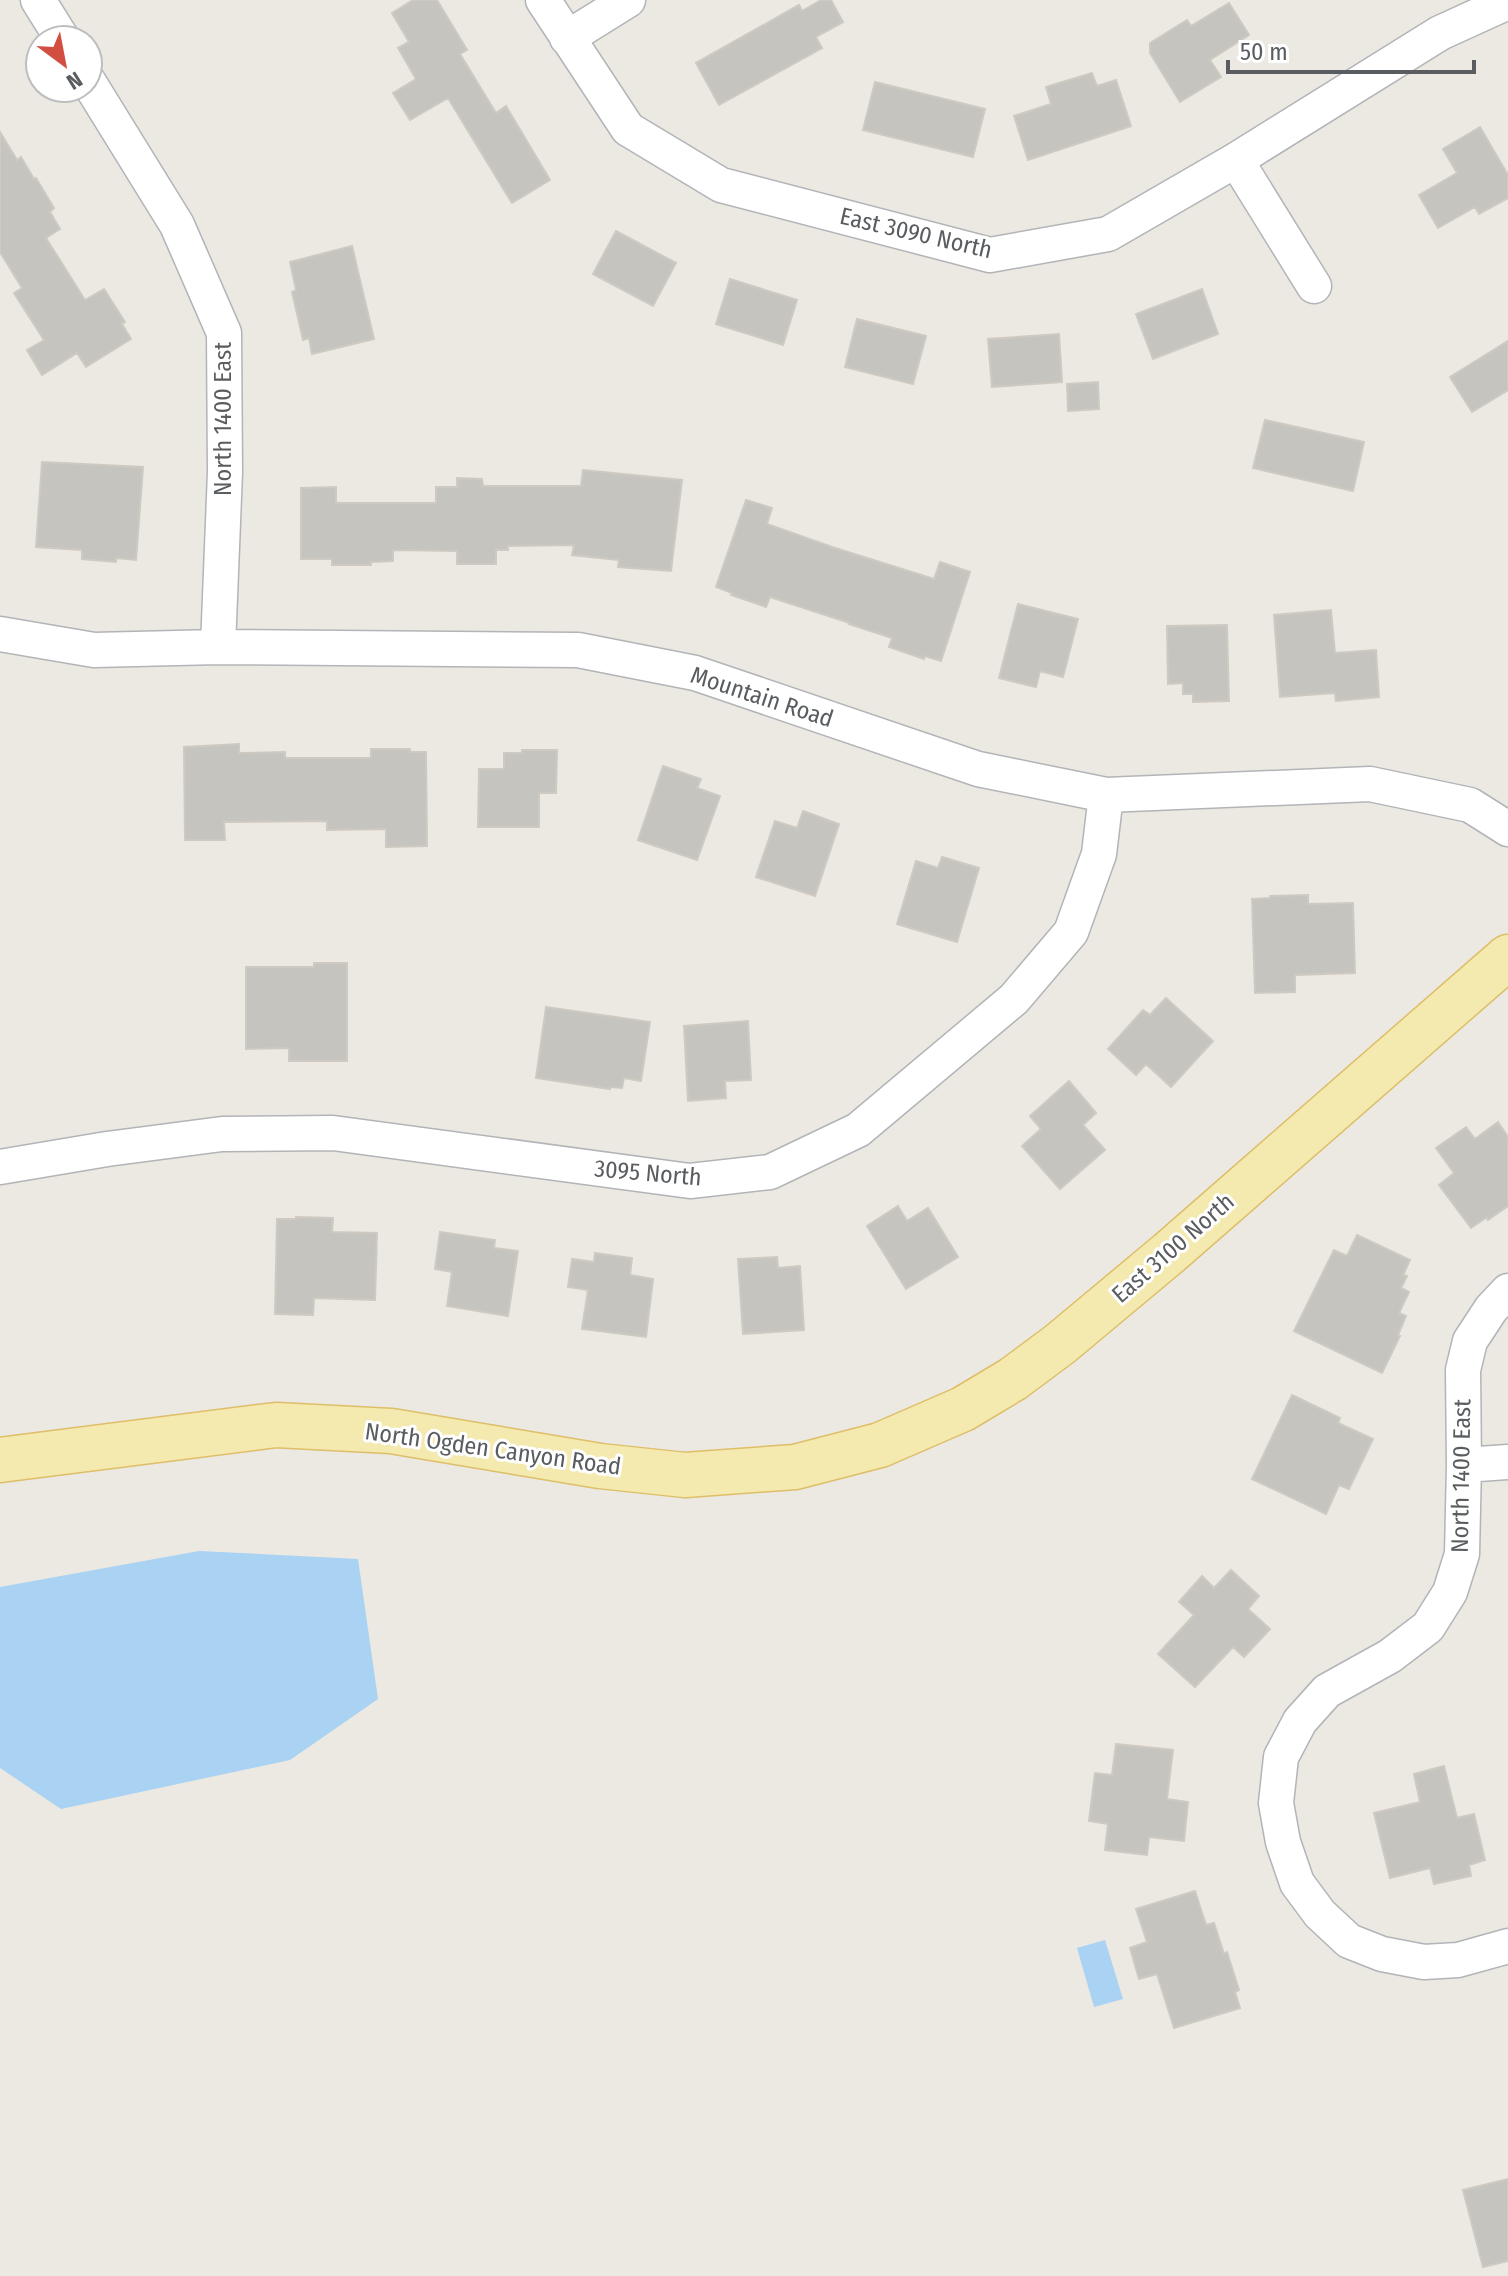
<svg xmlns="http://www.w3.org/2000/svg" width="1508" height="2276" font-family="'Fira Sans Condensed',sans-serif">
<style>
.water{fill:#a9d2f3}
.building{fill:#c6c4be;stroke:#cecac1;stroke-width:2}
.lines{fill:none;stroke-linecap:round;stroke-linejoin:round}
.minor-casing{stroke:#b2b4b7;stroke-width:37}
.major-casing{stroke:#debe68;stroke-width:47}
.minor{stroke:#fff;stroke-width:34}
.major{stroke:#f4e9ae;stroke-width:44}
.labels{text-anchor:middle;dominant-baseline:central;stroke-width:6;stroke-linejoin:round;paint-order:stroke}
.street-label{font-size:24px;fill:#5a5d60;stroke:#fff}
</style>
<rect width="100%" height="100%" fill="#ebe9e2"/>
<!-- water -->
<path class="water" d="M 199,1551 L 358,1559 L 378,1699 L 290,1760 L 61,1809 L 0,1768 L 0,1587 Z
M 1105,1940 L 1123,1999 L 1094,2007 L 1077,1948 Z"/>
<!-- building -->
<path class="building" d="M 413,0 L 437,0 L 467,50 L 460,54 L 496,113 L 506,106 L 550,180 L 512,203 L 448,98 L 410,120 L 393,93 L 416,79 L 398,48 L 409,42 L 392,13 Z
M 821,0 L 831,0 L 843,22 L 816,37 L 822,48 L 719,105 L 696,63 L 799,5 L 802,11 Z
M 1229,3 L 1249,35 L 1210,60 L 1221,77 L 1180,102 L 1150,53 L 1150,43 L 1187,20 L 1191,26 Z
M 1092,73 L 1097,86 L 1116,80 L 1131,126 L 1028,160 L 1014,116 L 1051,104 L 1046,87 Z
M 875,82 L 985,109 L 973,157 L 863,130 Z
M 1480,127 L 1508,175 L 1508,198 L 1479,214 L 1475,207 L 1438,228 L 1419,195 L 1457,173 L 1443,149 Z
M 0,132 L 17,160 L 21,157 L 34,179 L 36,178 L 54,208 L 50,212 L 60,229 L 46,238 L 85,300 L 104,289 L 125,322 L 122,324 L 131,339 L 86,367 L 77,353 L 42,375 L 27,350 L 44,340 L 14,293 L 22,288 L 0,252 Z
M 616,231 L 676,263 L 653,306 L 593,274 Z
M 352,246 L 374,339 L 312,354 L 309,338 L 303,340 L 292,292 L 296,290 L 290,262 Z
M 730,279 L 797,300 L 783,345 L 716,324 Z
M 1202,289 L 1218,334 L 1153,359 L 1136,314 Z
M 857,319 L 926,336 L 913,384 L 845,367 Z
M 1059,334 L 1062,382 L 992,387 L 988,339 Z
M 1508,341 L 1508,390 L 1472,412 L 1450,377 Z
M 1098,382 L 1099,409 L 1068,411 L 1067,384 Z
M 1265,420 L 1364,442 L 1353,491 L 1253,468 Z
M 42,462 L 143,467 L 136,560 L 116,558 L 116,562 L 82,559 L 82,550 L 36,547 Z
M 583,470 L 682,480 L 671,571 L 618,567 L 619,560 L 572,555 L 574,545 L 508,546 L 508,550 L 496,550 L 496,564 L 457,564 L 457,551 L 393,550 L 393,561 L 371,562 L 371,565 L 332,565 L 332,559 L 301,559 L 301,488 L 336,487 L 336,503 L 436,503 L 436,487 L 457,487 L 457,478 L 482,479 L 483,486 L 581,486 Z
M 746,500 L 772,508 L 767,524 L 832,547 L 934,579 L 940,562 L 970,572 L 941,661 L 925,656 L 924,659 L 889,647 L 892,638 L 849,624 L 850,623 L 770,597 L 766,607 L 731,595 L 732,593 L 716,587 Z
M 1018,604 L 1078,619 L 1063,677 L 1040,671 L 1036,687 L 999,678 Z
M 1331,610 L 1335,653 L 1376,650 L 1379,697 L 1336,701 L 1335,693 L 1280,697 L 1274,615 Z
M 1227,625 L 1229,701 L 1193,702 L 1193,694 L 1183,694 L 1183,683 L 1168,684 L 1167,626 Z
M 239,744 L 239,753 L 285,752 L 285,758 L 371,758 L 371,749 L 410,749 L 410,752 L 426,752 L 427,846 L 386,847 L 386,829 L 327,830 L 327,821 L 224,822 L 225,840 L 185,840 L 184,747 Z
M 522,750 L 557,750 L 556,793 L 539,793 L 539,827 L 478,827 L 479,769 L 504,769 L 504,753 L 522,753 Z
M 663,766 L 701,779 L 697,788 L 720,796 L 697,860 L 638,840 Z
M 803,811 L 839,824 L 815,896 L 756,877 L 775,821 L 797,828 Z
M 942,857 L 979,868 L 957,942 L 897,924 L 916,861 L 938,868 Z
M 1308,895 L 1308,904 L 1353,903 L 1355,973 L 1295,975 L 1295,992 L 1255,993 L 1252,899 L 1270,898 L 1270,896 Z
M 314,963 L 347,963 L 347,1061 L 289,1061 L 289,1048 L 246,1049 L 246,967 L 314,967 Z
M 1166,998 L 1213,1041 L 1171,1087 L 1146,1064 L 1136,1075 L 1108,1049 L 1143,1010 L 1150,1015 Z
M 546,1007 L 650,1022 L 641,1081 L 624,1078 L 622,1088 L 610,1087 L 610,1089 L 536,1078 Z
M 748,1021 L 751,1080 L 725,1081 L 726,1098 L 688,1101 L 684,1026 Z
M 1069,1081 L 1096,1113 L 1083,1125 L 1105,1150 L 1060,1189 L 1022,1146 L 1041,1129 L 1030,1116 Z
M 1498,1122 L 1508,1137 L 1508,1206 L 1488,1220 L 1487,1217 L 1471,1228 L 1439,1185 L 1454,1173 L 1436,1148 L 1466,1127 L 1475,1139 Z
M 898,1206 L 907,1221 L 928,1208 L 958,1257 L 906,1289 L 867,1226 Z
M 296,1217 L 333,1218 L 332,1232 L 377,1233 L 375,1300 L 314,1298 L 313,1315 L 275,1314 L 277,1219 L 296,1219 Z
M 440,1232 L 495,1240 L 494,1248 L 518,1251 L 508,1316 L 447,1306 L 452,1272 L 435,1269 Z
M 1357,1235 L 1410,1260 L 1403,1275 L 1407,1276 L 1401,1288 L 1409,1292 L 1399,1313 L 1406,1316 L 1398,1335 L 1400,1336 L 1382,1373 L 1294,1331 L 1334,1250 L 1347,1256 Z
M 595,1253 L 632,1258 L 630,1275 L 653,1279 L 646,1337 L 582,1329 L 588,1290 L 568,1287 L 572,1259 L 594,1262 Z
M 777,1257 L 778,1268 L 800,1266 L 804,1330 L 743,1334 L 738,1259 Z
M 1292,1395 L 1340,1418 L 1338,1423 L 1373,1439 L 1349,1489 L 1339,1485 L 1326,1514 L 1252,1479 Z
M 1231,1570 L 1259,1596 L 1248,1609 L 1270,1629 L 1244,1657 L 1233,1647 L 1195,1687 L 1158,1654 L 1194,1615 L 1179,1602 L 1202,1576 L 1214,1588 Z
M 1116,1744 L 1173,1750 L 1167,1799 L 1188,1802 L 1184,1841 L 1149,1837 L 1147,1855 L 1105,1850 L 1108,1824 L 1089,1821 L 1095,1773 L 1112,1775 Z
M 1444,1766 L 1457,1818 L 1474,1814 L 1485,1860 L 1469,1865 L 1471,1876 L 1434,1884 L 1430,1868 L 1390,1878 L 1374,1813 L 1420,1802 L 1414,1774 Z
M 1195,1891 L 1206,1925 L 1214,1923 L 1224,1954 L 1227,1952 L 1239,1990 L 1235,1992 L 1240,2008 L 1174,2028 L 1157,1974 L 1139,1979 L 1130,1948 L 1147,1942 L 1136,1909 Z
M 1508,2179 L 1508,2261 L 1483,2267 L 1463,2190 Z"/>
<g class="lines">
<defs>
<path id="minor" d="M 38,0 L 63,40
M 543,0 L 628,129 L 721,185 L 990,255 L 1108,234 L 1236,160 L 1440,33 L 1508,2
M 567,38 L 628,0
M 88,81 L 177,225 L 224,333 L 225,472 L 218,647
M 1236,160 L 1314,286
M 0,634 L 94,650 L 218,647 L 578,650 L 695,673 L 978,769 L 1106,795 L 1370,784 L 1470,805 L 1508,829
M 0,1167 L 107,1149 L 222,1134 L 333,1133 L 690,1181 L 770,1172 L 858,1130 L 1014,999 L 1071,932 L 1099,854 L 1106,795
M 1508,1291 L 1491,1309 L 1470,1341 L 1463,1370 L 1464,1465 L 1462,1554 L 1450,1592 L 1428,1627 L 1390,1656 L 1327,1691 L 1300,1721 L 1281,1757 L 1276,1803 L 1283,1842 L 1297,1883 L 1320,1914 L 1349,1941 L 1382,1954 L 1424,1962 L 1458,1960 L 1508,1946
M 1464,1465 L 1508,1462"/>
<path id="major" d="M 0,1460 L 276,1425 L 391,1431 L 600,1466 L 685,1475 L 795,1467 L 880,1445 L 963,1409 L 1013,1379 L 1060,1344 L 1169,1253 L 1508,957"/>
</defs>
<!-- minor casing -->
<use href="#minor" class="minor-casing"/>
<!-- major casing -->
<use href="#major" class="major-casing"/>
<!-- minor -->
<use href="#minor" class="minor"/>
<!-- major -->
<use href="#major" class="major"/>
</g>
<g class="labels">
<!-- street labels -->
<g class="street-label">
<text transform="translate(916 233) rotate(13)">East 3090 North</text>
<text transform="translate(223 419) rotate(-90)">North 1400 East</text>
<text transform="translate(762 697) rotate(18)">Mountain Road</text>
<text transform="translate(648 1173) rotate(5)">3095 North</text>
<text transform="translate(1173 1248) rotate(-41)">East 3100 North</text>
<text transform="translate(493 1449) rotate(8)">North Ogden Canyon Road</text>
<text transform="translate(1461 1476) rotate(-89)">North 1400 East</text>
</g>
</g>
<!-- north arrow -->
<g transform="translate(64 64) rotate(148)"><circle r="38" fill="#ffffff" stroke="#bdbebf" stroke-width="2"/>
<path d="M0-6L14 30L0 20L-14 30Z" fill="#d14e41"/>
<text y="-12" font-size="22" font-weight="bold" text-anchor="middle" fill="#5a5d60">N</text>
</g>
<!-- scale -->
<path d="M1228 60v12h246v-12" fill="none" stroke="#5a5d60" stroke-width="4"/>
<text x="1240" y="60" font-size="24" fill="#5a5d60" stroke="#ffffff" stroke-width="6" paint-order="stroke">50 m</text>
</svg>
